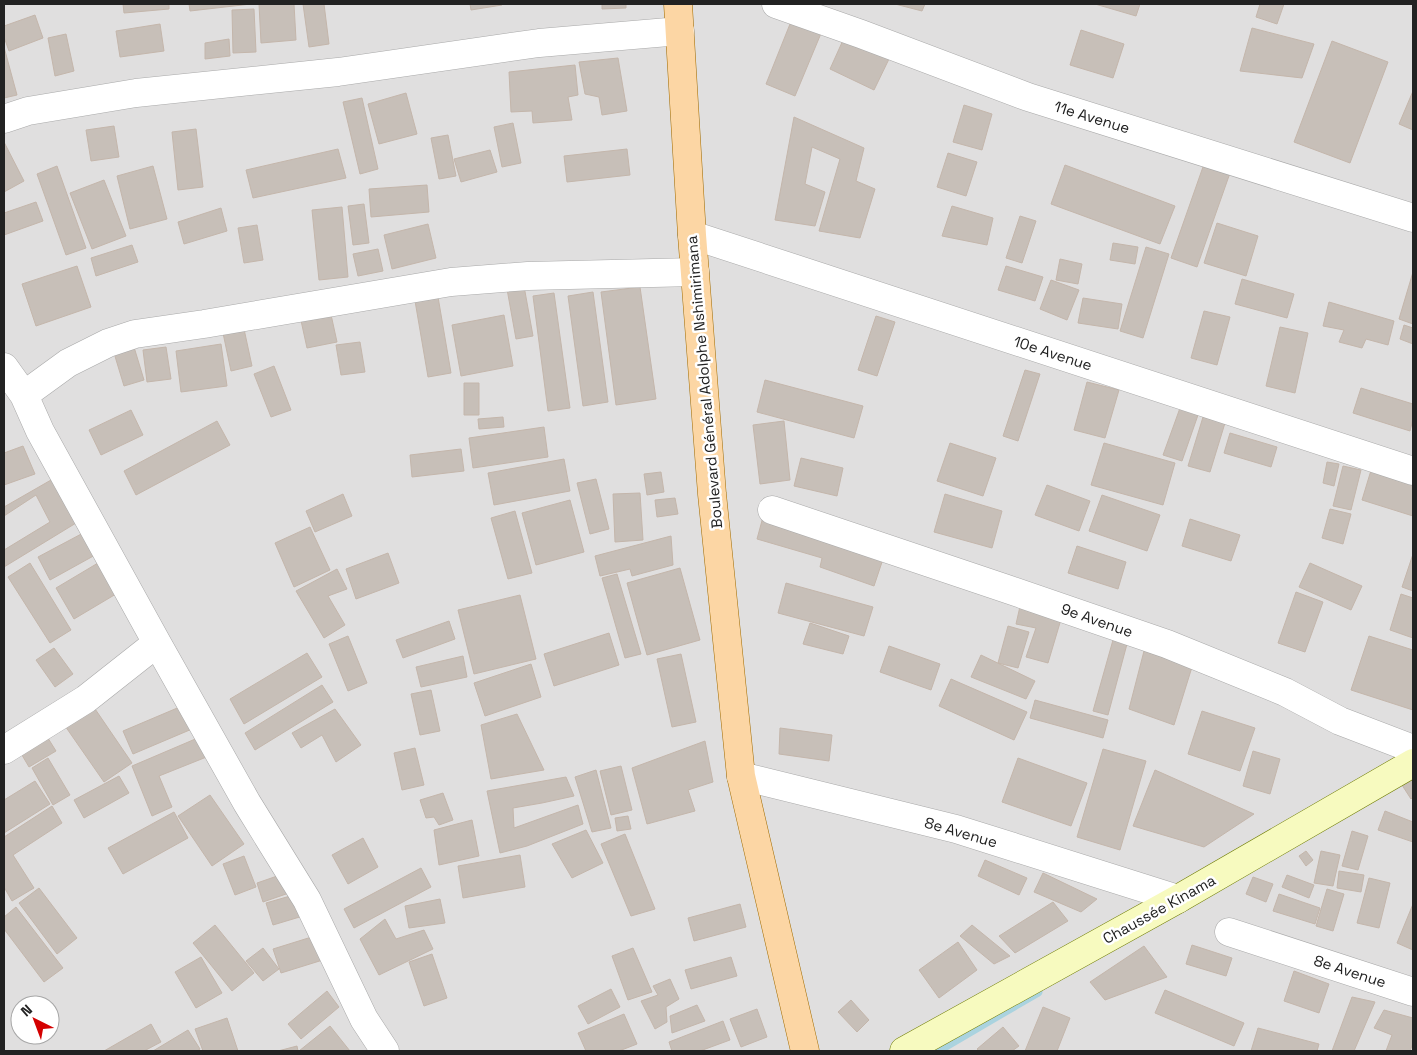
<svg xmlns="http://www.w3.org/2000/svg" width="1417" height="1055" font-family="'Space Grotesk',sans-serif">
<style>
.residential{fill:#e0dfdf;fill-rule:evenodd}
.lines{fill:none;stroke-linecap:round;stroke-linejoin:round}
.stream{stroke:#aad3df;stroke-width:9}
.building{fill:#c7bfb8;stroke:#c4b6ab}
.street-casing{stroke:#a9a9a9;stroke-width:29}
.secondary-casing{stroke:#707d05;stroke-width:29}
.primary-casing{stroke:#a06b00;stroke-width:29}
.street{stroke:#fff;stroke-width:28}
.secondary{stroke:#f7fabf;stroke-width:28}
.primary{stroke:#fcd6a4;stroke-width:28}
.labels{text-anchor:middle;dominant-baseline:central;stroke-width:5;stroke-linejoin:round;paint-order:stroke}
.street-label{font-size:15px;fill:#222;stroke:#fff}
</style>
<rect width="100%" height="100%" fill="#f2efe9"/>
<!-- residential -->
<path class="residential" d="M 4,4 L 1413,4 L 1413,1051 L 4,1051 ZM 20,1005 L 50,1005 L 50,1035 L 20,1035 Z"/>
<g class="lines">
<!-- stream -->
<path class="stream" d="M 937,1051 L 1038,992"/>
</g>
<!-- building -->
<path class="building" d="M 123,4 L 169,4 L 169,9 L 124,13 Z
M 189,4 L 251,4 L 190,11 Z
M 259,4 L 294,4 L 296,40 L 261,43 Z
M 303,4 L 324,4 L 329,44 L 309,47 Z
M 470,4 L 502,4 L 502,5 L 471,10 Z
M 602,4 L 626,4 L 626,8 L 602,9 Z
M 895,4 L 925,4 L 922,11 Z
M 1095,4 L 1140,4 L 1136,16 Z
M 1260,4 L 1284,4 L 1277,24 L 1256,17 Z
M 254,9 L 256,52 L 233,53 L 232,10 Z
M 35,15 L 43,38 L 9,51 L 4,37 L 4,26 Z
M 792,19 L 822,31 L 795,96 L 766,84 Z
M 160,24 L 164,51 L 120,57 L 116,31 Z
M 1252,28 L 1314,44 L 1302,78 L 1240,71 Z
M 1081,30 L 1124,44 L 1113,78 L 1070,65 Z
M 66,34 L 74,71 L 55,76 L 48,38 Z
M 844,38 L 889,59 L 874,90 L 830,69 Z
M 229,39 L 230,56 L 205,59 L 205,43 Z
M 1332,41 L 1388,62 L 1350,163 L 1294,142 Z
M 4,47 L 17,95 L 4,98 Z
M 618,58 L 627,111 L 602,115 L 599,97 L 585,94 L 579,62 Z
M 575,65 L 578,95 L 568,97 L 572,120 L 533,123 L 532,111 L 511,112 L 509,72 Z
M 1413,91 L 1413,130 L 1399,124 Z
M 406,93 L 417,134 L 379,144 L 368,104 Z
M 362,98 L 378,169 L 360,174 L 343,102 Z
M 964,105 L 992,114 L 982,150 L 953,142 Z
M 794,117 L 864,148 L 856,181 L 875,189 L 860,238 L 819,231 L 840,159 L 812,147 L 805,184 L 825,192 L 815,226 L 775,220 Z
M 513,123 L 521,163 L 502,167 L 494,127 Z
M 114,126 L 119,157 L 91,161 L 86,130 Z
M 196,129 L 203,187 L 178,190 L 172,132 Z
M 448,135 L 456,176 L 439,179 L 431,138 Z
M 4,142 L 24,181 L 4,192 Z
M 338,149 L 346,178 L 253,198 L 246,170 Z
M 627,149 L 630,175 L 567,182 L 564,156 Z
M 490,150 L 497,172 L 461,182 L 454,159 Z
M 948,153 L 977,162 L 966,196 L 937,187 Z
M 1204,164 L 1230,173 L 1197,267 L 1171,258 Z
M 1065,165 L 1175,206 L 1160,244 L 1051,204 Z
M 57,166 L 86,248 L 66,255 L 37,174 Z
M 153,166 L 167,219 L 130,229 L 117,176 Z
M 104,180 L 126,236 L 92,249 L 70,193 Z
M 427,185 L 429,212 L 371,217 L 369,189 Z
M 36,202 L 43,221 L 4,235 L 4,213 Z
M 364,204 L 369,243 L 353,245 L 348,206 Z
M 952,206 L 993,218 L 987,245 L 942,236 Z
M 342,207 L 348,277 L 319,280 L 312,210 Z
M 221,208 L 227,231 L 184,244 L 178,222 Z
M 1020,216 L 1036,221 L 1022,263 L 1006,258 Z
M 1217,223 L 1258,236 L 1246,276 L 1204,263 Z
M 428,224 L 436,258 L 392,269 L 384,235 Z
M 257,225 L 263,260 L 244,263 L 238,228 Z
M 1113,243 L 1138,247 L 1135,264 L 1110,260 Z
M 132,245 L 138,262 L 96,276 L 91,258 Z
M 1146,247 L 1169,254 L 1143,338 L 1120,331 Z
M 378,249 L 383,271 L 358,276 L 353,254 Z
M 1060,259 L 1082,264 L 1078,284 L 1056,280 Z
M 77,266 L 91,307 L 36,326 L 22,284 Z
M 1006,266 L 1043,277 L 1035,301 L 998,290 Z
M 1413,272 L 1413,324 L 1399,319 Z
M 1242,279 L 1294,294 L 1287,318 L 1235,304 Z
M 1051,280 L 1079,290 L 1067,320 L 1040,309 Z
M 524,286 L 533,336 L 516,339 L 507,289 Z
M 640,287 L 656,399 L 616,405 L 601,292 Z
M 437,291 L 451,373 L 428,377 L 414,295 Z
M 593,292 L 608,402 L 583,406 L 568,296 Z
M 554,293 L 570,408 L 548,411 L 533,296 Z
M 1083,298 L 1122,304 L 1118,329 L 1078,323 Z
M 1329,302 L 1394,321 L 1388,345 L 1366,339 L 1362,348 L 1339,342 L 1344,330 L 1323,326 Z
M 330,310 L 337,342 L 307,348 L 300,316 Z
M 1204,311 L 1230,317 L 1217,365 L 1191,358 Z
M 504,315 L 513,366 L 461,376 L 452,325 Z
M 876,316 L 895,322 L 877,376 L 858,370 Z
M 1404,325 L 1413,328 L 1413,344 L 1400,339 Z
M 1280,327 L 1308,333 L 1295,393 L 1266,386 Z
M 244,329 L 252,366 L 231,371 L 223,333 Z
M 360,342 L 365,372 L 341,375 L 336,345 Z
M 221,344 L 227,386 L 181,392 L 176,351 Z
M 134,347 L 144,380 L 124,386 L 114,353 Z
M 166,347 L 171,379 L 147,382 L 143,350 Z
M 274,366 L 291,410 L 271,417 L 254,374 Z
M 1025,370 L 1040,374 L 1018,441 L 1003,436 Z
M 765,380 L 863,406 L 854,438 L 757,412 Z
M 1087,382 L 1119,390 L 1105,438 L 1074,430 Z
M 464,383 L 479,383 L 479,415 L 464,415 Z
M 1361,388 L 1413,404 L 1413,419 L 1410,431 L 1353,413 Z
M 1180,408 L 1198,415 L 1182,461 L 1163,455 Z
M 131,410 L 143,435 L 101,455 L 89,430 Z
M 503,417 L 504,427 L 479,429 L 478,419 Z
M 1203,417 L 1225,423 L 1210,472 L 1188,466 Z
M 217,421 L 230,445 L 136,495 L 124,471 Z
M 784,421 L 790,480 L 760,484 L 753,425 Z
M 544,427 L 548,457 L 473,468 L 469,438 Z
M 1230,433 L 1277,447 L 1271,467 L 1224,453 Z
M 950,443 L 996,458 L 983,496 L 937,481 Z
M 1104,443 L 1175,463 L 1163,505 L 1091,485 Z
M 23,446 L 35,474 L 4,485 L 4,453 Z
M 461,449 L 464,471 L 412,477 L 410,455 Z
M 801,458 L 843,468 L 837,496 L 794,486 Z
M 564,459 L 570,491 L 494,505 L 488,473 Z
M 1327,462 L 1339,464 L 1334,486 L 1323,483 Z
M 1343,466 L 1361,470 L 1351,510 L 1333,506 Z
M 1372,467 L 1413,479 L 1413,516 L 1362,500 Z
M 661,472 L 664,492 L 647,495 L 644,474 Z
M 58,476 L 81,520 L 4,567 L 4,550 L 50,522 L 36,495 L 4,516 L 4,507 Z
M 596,479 L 609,529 L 590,534 L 577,483 Z
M 1047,485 L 1090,501 L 1079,531 L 1035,515 Z
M 640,493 L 643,540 L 615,542 L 613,494 Z
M 343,494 L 352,516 L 315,532 L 306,511 Z
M 945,494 L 1002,511 L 992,548 L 934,532 Z
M 1102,495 L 1160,515 L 1147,551 L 1089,531 Z
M 675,498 L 678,514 L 657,517 L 655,500 Z
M 570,500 L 584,552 L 536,565 L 522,513 Z
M 1330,509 L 1351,514 L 1343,544 L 1322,538 Z
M 515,511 L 532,573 L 508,579 L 491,518 Z
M 763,517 L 883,559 L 874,586 L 820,567 L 822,558 L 757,539 Z
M 1190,519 L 1240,535 L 1231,561 L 1182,546 Z
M 310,527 L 330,570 L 294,587 L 275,543 Z
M 85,532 L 97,554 L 50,580 L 38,557 Z
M 671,536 L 673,565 L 632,576 L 630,569 L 600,576 L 595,556 Z
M 1077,546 L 1126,562 L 1118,589 L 1068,573 Z
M 388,553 L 399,583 L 356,599 L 346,569 Z
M 1413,554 L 1413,591 L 1402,587 Z
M 30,563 L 71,630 L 50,643 L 8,577 Z
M 98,563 L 116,594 L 74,619 L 56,588 Z
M 1310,563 L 1362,586 L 1351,610 L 1299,587 Z
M 680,568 L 700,640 L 647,655 L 627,583 Z
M 337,569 L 347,589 L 328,596 L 345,625 L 324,638 L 296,591 Z
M 617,574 L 641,654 L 625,658 L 602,578 Z
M 786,583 L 873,607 L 864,636 L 778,613 Z
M 1296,592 L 1323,602 L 1305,652 L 1278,643 Z
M 1401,594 L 1413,598 L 1413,638 L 1390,630 Z
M 520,595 L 536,659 L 474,674 L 458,610 Z
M 1021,602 L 1062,616 L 1048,663 L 1026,657 L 1036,628 L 1016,624 Z
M 449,621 L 455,639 L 403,658 L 396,640 Z
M 810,623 L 849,636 L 843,654 L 803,644 Z
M 1008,626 L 1029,632 L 1018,668 L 998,663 Z
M 609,633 L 619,665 L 554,686 L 544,654 Z
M 348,636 L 367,683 L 348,691 L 329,644 Z
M 1369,636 L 1413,650 L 1413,710 L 1351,690 Z
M 1113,640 L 1127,644 L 1108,715 L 1093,711 Z
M 889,646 L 940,664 L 931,690 L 880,672 Z
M 54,648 L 73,674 L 55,687 L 36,660 Z
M 1144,651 L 1192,667 L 1174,725 L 1129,709 Z
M 307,653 L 322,677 L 244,724 L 230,699 Z
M 681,654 L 696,722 L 672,727 L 657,659 Z
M 981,655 L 1035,681 L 1026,699 L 971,677 Z
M 463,656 L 467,677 L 421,687 L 416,667 Z
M 531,664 L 541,697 L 485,716 L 474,683 Z
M 951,679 L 1027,712 L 1014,740 L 939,706 Z
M 322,685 L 333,702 L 255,750 L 245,733 Z
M 431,690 L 440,731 L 420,735 L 411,694 Z
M 1035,700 L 1108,720 L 1103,738 L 1030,718 Z
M 91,703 L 132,763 L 104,782 L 63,723 Z
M 182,706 L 192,729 L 133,754 L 123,731 Z
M 335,709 L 361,745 L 336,762 L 322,735 L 301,748 L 292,733 Z
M 1202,711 L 1255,728 L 1240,771 L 1188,754 Z
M 517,714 L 544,770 L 491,779 L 481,725 Z
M 780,728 L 832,735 L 829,761 L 779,754 Z
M 46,735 L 56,751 L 29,767 L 19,750 Z
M 200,737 L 209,756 L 159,776 L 172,807 L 152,816 L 132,766 Z
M 705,741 L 713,782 L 688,790 L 695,811 L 647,824 L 632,768 Z
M 415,748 L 424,785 L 402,790 L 394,753 Z
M 1103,749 L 1146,761 L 1120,850 L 1077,837 Z
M 1253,751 L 1280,759 L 1270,794 L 1243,786 Z
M 48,758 L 70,795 L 53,805 L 32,768 Z
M 1018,758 L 1087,783 L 1071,826 L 1002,802 Z
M 621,766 L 632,810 L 611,815 L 600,771 Z
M 596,770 L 611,828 L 592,832 L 575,777 Z
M 1155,770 L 1254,814 L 1204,847 L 1133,826 Z
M 1413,772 L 1413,797 L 1411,799 L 1400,782 Z
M 119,776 L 129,793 L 84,818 L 74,800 Z
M 566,777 L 574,796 L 542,803 L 513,808 L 514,828 L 578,805 L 583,824 L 527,846 L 500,853 L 487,791 Z
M 35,781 L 50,804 L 4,833 L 4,800 Z
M 443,793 L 453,820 L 439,825 L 434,817 L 426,818 L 420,800 Z
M 210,795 L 244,844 L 212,866 L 178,816 Z
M 52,806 L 62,823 L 13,855 L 34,888 L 12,901 L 4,887 L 4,837 Z
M 1385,811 L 1413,822 L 1413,842 L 1378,830 Z
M 174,812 L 188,838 L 123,874 L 108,848 Z
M 628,816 L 631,829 L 617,831 L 615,818 Z
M 472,820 L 479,856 L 439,865 L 434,830 Z
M 586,830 L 603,863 L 572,878 L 552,844 Z
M 1352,831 L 1368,836 L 1358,870 L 1342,866 Z
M 625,834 L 655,909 L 631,916 L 601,844 Z
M 363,838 L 378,867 L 348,884 L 332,855 Z
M 1306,851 L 1313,860 L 1306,866 L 1299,856 Z
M 1321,851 L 1340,855 L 1333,886 L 1314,883 Z
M 520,855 L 525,887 L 463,898 L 458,866 Z
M 244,856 L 256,887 L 235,895 L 223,864 Z
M 985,860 L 1027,878 L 1019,895 L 978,876 Z
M 421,868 L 431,887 L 354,928 L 344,909 Z
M 1339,871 L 1364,875 L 1361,892 L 1337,888 Z
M 1043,873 L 1097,899 L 1081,912 L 1034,892 Z
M 283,874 L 289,893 L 263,902 L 257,883 Z
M 1287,875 L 1314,885 L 1309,898 L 1282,887 Z
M 1253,877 L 1273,884 L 1266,902 L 1246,894 Z
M 1369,878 L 1390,883 L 1379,928 L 1357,923 Z
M 39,888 L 77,938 L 57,954 L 19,903 Z
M 1327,889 L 1344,894 L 1333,931 L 1316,926 Z
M 297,894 L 303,916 L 273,925 L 266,903 Z
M 1279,894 L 1320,908 L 1315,924 L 1273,911 Z
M 440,899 L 445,923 L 409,928 L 405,906 Z
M 1053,902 L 1068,921 L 1015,953 L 999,936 Z
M 740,904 L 746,927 L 694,941 L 688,918 Z
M 1413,904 L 1413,950 L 1397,943 Z
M 16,907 L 63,968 L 44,982 L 4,929 L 4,917 Z
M 385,919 L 396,939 L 424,930 L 433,949 L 379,975 L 360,939 Z
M 215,925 L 254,973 L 232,991 L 193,943 Z
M 972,925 L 1010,956 L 994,964 L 960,936 Z
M 318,935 L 326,959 L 281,973 L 273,949 Z
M 958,942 L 977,970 L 939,998 L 919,970 Z
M 1192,945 L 1232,958 L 1226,976 L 1186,964 Z
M 1144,946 L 1167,977 L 1105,1000 L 1090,982 Z
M 263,948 L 279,969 L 263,981 L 246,961 Z
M 633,948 L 652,992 L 628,1000 L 612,956 Z
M 432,954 L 447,998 L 424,1006 L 409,962 Z
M 201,957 L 222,993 L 196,1008 L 175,972 Z
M 731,957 L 737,976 L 691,989 L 685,970 Z
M 1294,971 L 1329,984 L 1319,1013 L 1284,1001 Z
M 670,979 L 679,999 L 666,1007 L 667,1022 L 655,1029 L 641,1001 L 658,995 L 653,986 Z
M 611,989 L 620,1007 L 588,1024 L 578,1006 Z
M 1165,990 L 1244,1023 L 1234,1046 L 1155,1013 Z
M 327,991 L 339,1007 L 301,1039 L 288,1024 Z
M 1352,997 L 1375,1002 L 1354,1051 L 1332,1051 Z
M 851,1000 L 869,1020 L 857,1032 L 838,1012 Z
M 697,1005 L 705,1021 L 672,1033 L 670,1016 Z
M 1043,1007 L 1070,1018 L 1057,1051 L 1025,1051 Z
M 757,1009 L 767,1037 L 741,1047 L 730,1019 Z
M 1384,1010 L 1413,1018 L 1413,1043 L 1410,1051 L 1386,1051 L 1392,1035 L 1374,1028 Z
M 624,1014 L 637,1044 L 619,1051 L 586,1051 L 578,1033 Z
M 227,1018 L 238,1051 L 203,1051 L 195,1029 Z
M 723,1021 L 730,1040 L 700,1051 L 672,1051 L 669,1042 Z
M 151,1024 L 161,1042 L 144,1051 L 104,1051 Z
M 330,1026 L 350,1051 L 299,1051 Z
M 1003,1027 L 1019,1046 L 1012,1051 L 979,1051 L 977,1049 Z
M 1258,1028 L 1319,1044 L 1317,1051 L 1251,1051 Z
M 188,1030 L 200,1049 L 197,1051 L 153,1051 Z
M 297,1046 L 298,1051 L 278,1051 Z"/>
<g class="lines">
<defs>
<path id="street" d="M 776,4 L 861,34 L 1028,97 L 1413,218
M 4,119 L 28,111 L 136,93 L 338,72 L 539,43 L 680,31
M 692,235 L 1413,471
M 4,367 L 24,395 L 40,431 L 157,643 L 247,803 L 307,900 L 364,1019 L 385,1051
M 24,395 L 68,363 L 108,343 L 135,334 L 204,324 L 451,282 L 528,276 L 695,272
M 772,510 L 1007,589 L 1167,644 L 1285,692 L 1340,721 L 1413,749
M 4,750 L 86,699 L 157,643
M 741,776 L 956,829 L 1178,899
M 1229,932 L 1413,992"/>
<path id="secondary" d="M 904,1051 L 1178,899 L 1413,763"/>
<path id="primary" d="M 678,4 L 692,235 L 712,494 L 741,776 L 805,1051"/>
</defs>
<!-- street casing -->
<use href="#street" class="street-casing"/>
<!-- secondary casing -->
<use href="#secondary" class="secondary-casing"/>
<!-- primary casing -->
<use href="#primary" class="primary-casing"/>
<!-- street -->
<use href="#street" class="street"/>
<!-- secondary -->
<use href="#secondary" class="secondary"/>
<!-- primary -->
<use href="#primary" class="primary"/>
</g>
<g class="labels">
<!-- street labels -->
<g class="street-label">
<text transform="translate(1092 117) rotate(17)">11e Avenue</text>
<text transform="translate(1053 353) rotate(18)">10e Avenue</text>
<text transform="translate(704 382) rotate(-95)">Boulevard Général Adolphe Nshimirimana</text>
<text transform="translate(1097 620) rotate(19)">9e Avenue</text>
<text transform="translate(961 832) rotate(16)">8e Avenue</text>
<text transform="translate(1159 909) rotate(-29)">Chaussée Kinama</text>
<text transform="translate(1350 971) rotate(18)">8e Avenue</text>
</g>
</g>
<!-- border -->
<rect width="1417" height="1055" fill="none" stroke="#222222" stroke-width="10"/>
<!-- north arrow -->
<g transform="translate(35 1020) rotate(318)"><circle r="24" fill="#ffffff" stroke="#a7a7a7"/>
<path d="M0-4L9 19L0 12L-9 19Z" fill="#d40000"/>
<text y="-8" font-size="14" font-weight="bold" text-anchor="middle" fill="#222222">N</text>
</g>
</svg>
